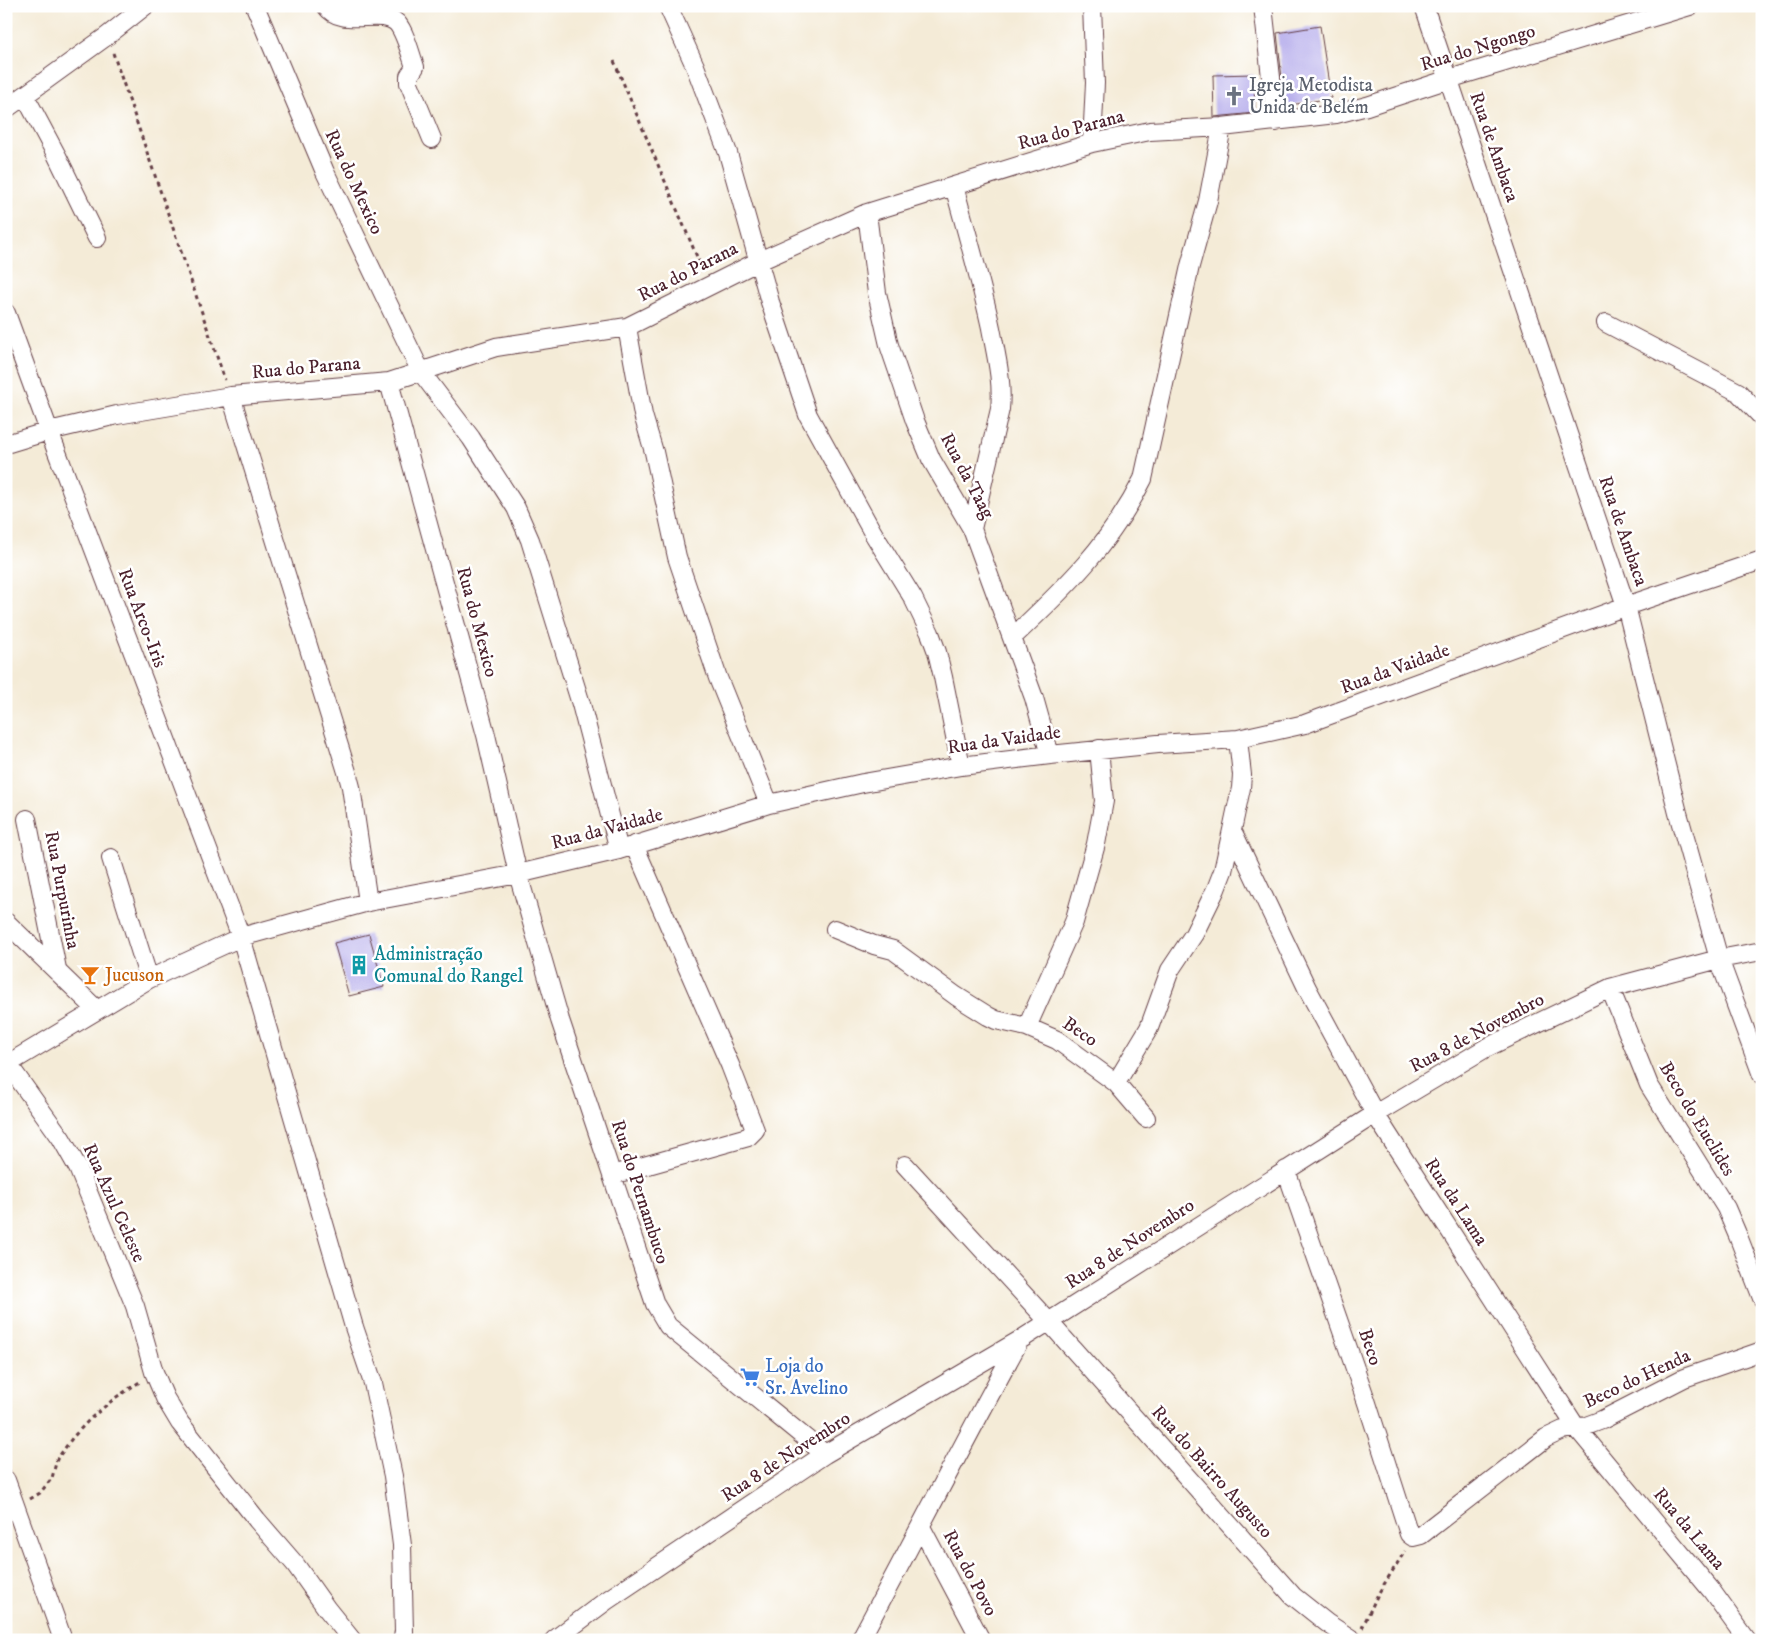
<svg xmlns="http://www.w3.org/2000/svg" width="1768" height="1646" font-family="'IM FELL DW Pica',serif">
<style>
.building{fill:#aea4e9}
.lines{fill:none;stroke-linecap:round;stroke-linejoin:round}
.street-casing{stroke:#643e45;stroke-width:20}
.path{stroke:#643e45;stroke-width:3;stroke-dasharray:4 4;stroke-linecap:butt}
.street{stroke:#fff;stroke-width:18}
.labels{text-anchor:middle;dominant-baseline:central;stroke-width:5;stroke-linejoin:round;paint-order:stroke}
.street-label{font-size:19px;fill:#4a1f2b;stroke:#fff}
.worship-label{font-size:19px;fill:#5b616d;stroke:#fff;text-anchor:start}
.culture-label{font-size:19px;fill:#0d838f;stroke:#fff;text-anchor:start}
.food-label{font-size:19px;fill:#c56008;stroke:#fff;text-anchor:start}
.shop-label{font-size:19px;fill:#366cbe;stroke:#fff;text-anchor:start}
</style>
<rect width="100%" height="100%" fill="#fff"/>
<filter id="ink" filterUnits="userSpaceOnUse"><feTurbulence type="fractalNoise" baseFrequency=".02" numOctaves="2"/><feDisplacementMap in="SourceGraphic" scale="10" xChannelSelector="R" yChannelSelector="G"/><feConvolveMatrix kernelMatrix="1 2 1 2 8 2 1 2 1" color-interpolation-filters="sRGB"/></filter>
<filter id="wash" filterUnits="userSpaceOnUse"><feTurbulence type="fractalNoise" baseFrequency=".0096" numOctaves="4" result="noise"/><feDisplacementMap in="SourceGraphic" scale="20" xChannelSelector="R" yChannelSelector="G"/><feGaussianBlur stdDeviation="1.12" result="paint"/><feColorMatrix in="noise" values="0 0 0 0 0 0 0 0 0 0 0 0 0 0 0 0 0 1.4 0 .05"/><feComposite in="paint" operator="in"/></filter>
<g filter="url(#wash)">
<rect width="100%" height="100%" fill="#f4ebd7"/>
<g id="blocks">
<!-- building -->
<path class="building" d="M 1320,26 L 1331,98 L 1285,106 L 1277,33 Z
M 1254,74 L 1255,113 L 1214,117 L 1213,75 Z
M 369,934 L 384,987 L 349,996 L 334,943 Z"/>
</g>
</g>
<g filter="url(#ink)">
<use href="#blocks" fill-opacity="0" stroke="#643e45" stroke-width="1"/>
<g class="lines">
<defs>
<path id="street" d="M 255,6 L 325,172 L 421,372 L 471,438 L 516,508 L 530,540 L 581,704 L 619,850
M 326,6 C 342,29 380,7 397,23 C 405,32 411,55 415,67 L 409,76 L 409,83 L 432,139
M 668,6 L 695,66 L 728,153 L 770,302 L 808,415 L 873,533 L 913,598 L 930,633 L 937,652 L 943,677 L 961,766
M 1263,6 L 1276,122
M 1424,6 L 1626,606 L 1678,813 L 1719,959 L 1762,1075
M 25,96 L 57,156 L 97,238
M 6,109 L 107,36 L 145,6
M 1092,143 L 1095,83 L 1092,6
M 954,186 C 967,234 981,281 991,328 C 996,355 1003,382 1000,409 L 972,529
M 867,213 L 877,293 L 889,345 L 915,421 L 931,459 L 972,529 L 1034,698 L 1050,755
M 6,313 L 49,431 L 241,937 L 354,1327 L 373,1383 L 393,1476 L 402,1545 L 404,1632 L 402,1640
M 1606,323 L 1738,392 L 1762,417
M 627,327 L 643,415 L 654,452 L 677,557 L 718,678 L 769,804
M 389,382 L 486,735 L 518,874 L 560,1020 L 655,1304 L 668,1326 L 825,1454
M 231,396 L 347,772 L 351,787 L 368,902
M 6,444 L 49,431 L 117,415 L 231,396 L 389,382 L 496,347 L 627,327 L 757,262 L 867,213 L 1092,143 L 1150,131 L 1222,127 L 1336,114 L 1367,106 L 1449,79 L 1690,6
M 1012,638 C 1065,588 1110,545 1143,479 L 1190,266 L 1208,201 L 1222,127
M 1238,739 L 1242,775 L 1241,788 L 1232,830 L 1307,988 L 1375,1114 L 1576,1427 L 1711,1590 L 1747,1640
M 27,819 L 57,969
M 111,858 L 149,979
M 6,922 L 97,1010
M 835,929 L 874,945 L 893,950 L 956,996 L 988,1016 L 996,1020 L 1027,1027 L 1057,1040 L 1116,1083 L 1146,1118
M 1610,988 L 1649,1085 L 1726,1208 L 1738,1236 L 1762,1298
M 1027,1027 L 1074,922 L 1096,844 L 1104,801 L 1099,749
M 8,1064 L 61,1138 L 78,1168 L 135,1306 L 154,1372 L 165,1398 L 180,1423 L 257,1520 L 295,1564 L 327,1609 L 352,1640
M 6,1065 L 149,979 L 241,937 L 368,902 L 518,874 L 619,850 L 769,804 L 863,783 L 961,766 L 1050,755 L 1158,744 L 1238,739 L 1305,724 L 1626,606 L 1762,560
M 1116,1083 L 1149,1028 L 1170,970 L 1194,934 L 1216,889 L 1223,871 L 1232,830
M 905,1165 L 1049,1322 L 1293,1596 L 1327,1623 L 1353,1640
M 1286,1170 L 1366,1400 L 1409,1534 L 1413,1537 L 1421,1535 L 1546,1438 L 1563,1430 L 1586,1426 L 1602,1420 L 1684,1378 L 1762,1351
M 612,1175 L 748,1137 L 755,1130 L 730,1065 L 634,845
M 6,1480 L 63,1640
M 921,1527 L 981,1640
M 554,1640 L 606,1601 L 825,1454 L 1020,1340 L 1375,1114 L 1486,1048 L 1610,988 L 1719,959 L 1762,951
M 860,1640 C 914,1540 965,1439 1020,1340"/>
</defs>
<!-- street casing -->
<use href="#street" class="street-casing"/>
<!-- path -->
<path class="path" d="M 113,53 L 225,380
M 614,61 L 703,271
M 30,1499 L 40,1493 L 52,1478 L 57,1459 L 73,1437 L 91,1418 L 115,1398 L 141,1381
M 1362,1628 L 1378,1594 L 1405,1551"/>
<!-- street -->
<use href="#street" class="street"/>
</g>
</g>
<!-- icons -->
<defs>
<symbol id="church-bare" viewBox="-9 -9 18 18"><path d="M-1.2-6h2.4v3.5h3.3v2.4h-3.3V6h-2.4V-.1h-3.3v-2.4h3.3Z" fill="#6b7280" stroke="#fff" stroke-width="2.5" paint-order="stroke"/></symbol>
<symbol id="building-bare" viewBox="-9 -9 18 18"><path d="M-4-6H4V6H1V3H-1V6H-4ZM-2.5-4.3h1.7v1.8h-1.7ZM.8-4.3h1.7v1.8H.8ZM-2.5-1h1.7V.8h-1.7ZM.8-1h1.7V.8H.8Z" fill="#0f9aa8" stroke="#fff" stroke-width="2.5" paint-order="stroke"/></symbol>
<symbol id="bar-bare" viewBox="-9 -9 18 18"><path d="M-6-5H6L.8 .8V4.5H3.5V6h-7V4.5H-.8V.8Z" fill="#e8710a" stroke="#fff" stroke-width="2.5" paint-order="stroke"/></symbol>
<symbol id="supermarket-bare" viewBox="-9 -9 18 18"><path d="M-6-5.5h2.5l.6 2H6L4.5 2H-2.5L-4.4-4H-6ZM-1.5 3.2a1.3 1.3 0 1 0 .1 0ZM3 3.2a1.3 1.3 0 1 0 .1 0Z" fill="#3f7fe0" stroke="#fff" stroke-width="2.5" paint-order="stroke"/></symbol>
</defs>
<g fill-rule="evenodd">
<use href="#church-bare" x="1220" y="82" width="28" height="28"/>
<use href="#building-bare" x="345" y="951" width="28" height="28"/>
<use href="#bar-bare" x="76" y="961" width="28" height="28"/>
<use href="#supermarket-bare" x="736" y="1363" width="28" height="28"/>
</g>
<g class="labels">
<!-- street labels -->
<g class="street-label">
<text transform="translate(1478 48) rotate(-17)">Rua do Ngongo</text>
<text transform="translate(1071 130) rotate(-15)">Rua do Parana</text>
<text transform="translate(1494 147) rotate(71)">Rua de Ambaca</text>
<text transform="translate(354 182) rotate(65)">Rua do Mexico</text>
<text transform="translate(688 272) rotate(-27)">Rua do Parana</text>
<text transform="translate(306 368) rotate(-5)">Rua do Parana</text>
<text transform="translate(967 476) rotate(62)">Rua da Taag</text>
<text transform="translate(1623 531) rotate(71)">Rua de Ambaca</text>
<text transform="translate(142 618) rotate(69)">Rua Arco-Iris</text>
<text transform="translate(477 622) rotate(75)">Rua do Mexico</text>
<text transform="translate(1395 669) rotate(-20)">Rua da Vaidade</text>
<text transform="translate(1004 740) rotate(-8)">Rua da Vaidade</text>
<text transform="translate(607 829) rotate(-15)">Rua da Vaidade</text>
<text transform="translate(62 890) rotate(79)">Rua Purpurinha</text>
<text transform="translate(1080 1032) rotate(34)">Beco</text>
<text transform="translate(1477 1033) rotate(-28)">Rua 8 de Novembro</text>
<text transform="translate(1697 1119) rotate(59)">Beco do Euclides</text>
<text transform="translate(640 1192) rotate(72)">Rua do Pernambuco</text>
<text transform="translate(1456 1202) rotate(57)">Rua da Lama</text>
<text transform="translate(114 1203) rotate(66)">Rua Azul Celeste</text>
<text transform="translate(1130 1244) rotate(-33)">Rua 8 de Novembro</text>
<text transform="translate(1370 1347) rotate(71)">Beco</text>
<text transform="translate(1637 1379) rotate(-25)">Beco do Henda</text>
<text transform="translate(786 1457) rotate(-33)">Rua 8 de Novembro</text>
<text transform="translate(1212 1472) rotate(48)">Rua do Bairro Augusto</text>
<text transform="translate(1689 1529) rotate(50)">Rua da Lama</text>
<text transform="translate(970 1573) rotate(62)">Rua do Povo</text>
</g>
<!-- worship labels -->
<g class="worship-label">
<text x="1249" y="85">Igreja Metodista<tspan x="1249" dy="22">Unida de Belém</tspan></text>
</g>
<!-- culture labels -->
<g class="culture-label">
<text x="374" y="954">Administração<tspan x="374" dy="22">Comunal do Rangel</tspan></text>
</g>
<!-- food labels -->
<g class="food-label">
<text x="105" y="975">Jucuson</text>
</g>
<!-- shop labels -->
<g class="shop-label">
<text x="765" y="1366">Loja do<tspan x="765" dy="22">Sr. Avelino</tspan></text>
</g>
</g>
<!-- margin -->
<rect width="1768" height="1646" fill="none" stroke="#fff" stroke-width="25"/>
</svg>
